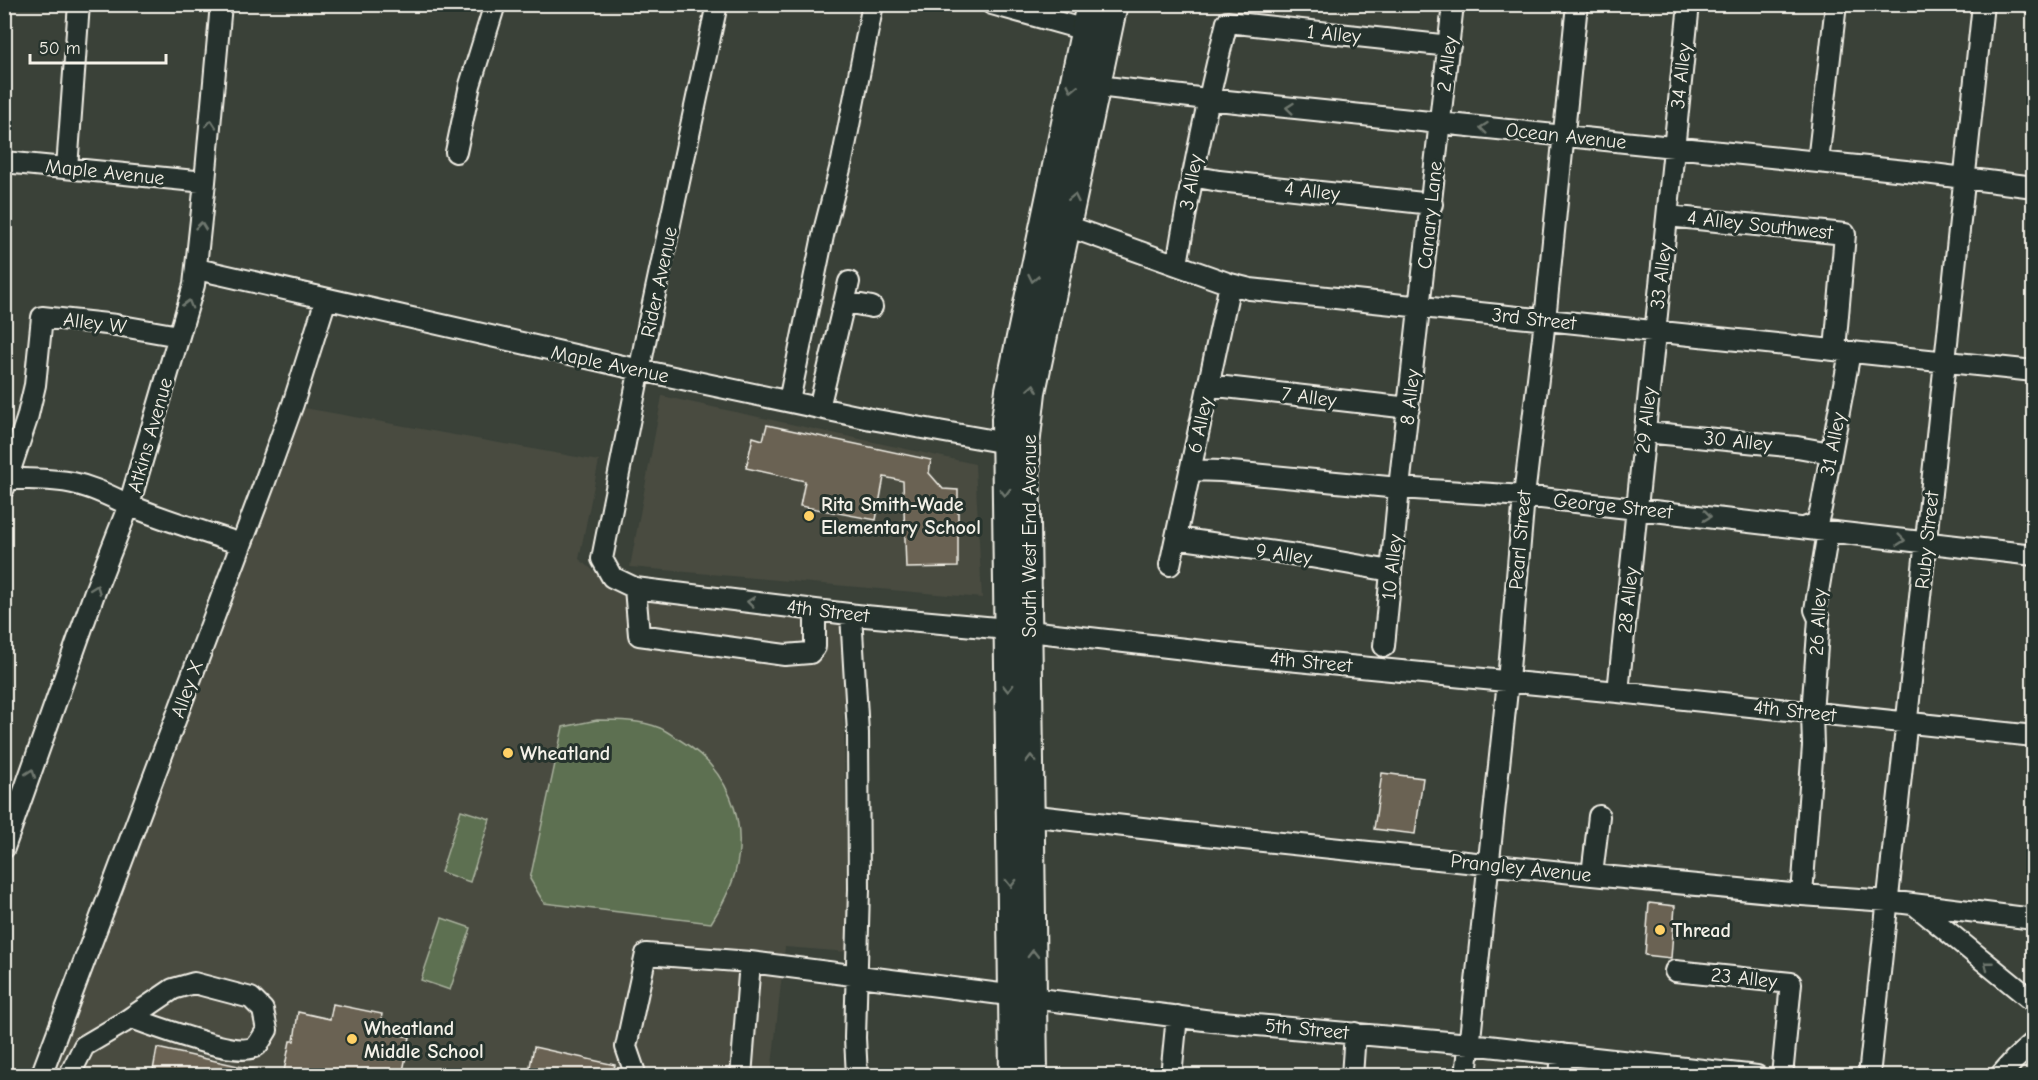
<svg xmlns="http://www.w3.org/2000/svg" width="2038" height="1080" font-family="'Comic Neue',sans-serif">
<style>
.built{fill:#484b40}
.pitch{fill:#5d6f51;stroke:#a8b09c;stroke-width:1.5}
.building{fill:#6a6253;stroke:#f4f1e8;stroke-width:1.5}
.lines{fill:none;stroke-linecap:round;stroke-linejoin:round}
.minor-casing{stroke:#f4f1e8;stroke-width:24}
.major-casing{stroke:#f4f1e8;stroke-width:30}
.minor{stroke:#26332d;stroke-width:20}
.major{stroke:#26332d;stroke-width:26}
.oneway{stroke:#6e766e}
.poi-dot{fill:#ffd166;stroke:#26332d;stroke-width:2}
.labels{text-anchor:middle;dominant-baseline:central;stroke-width:6;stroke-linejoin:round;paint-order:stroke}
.street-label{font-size:20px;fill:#f4f1e8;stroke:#26332d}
.poi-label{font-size:20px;font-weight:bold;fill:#f4f1e8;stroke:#26332d;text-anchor:start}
</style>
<rect width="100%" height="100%" fill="#3a4138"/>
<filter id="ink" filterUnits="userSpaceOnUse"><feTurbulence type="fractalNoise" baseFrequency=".0167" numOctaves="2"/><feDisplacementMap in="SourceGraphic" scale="12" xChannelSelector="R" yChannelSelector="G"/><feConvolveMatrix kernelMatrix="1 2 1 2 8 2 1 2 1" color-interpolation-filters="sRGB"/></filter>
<g filter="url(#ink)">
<!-- built -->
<path class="built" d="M 662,396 L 975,464 L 982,598 L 630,567 Z
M 299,407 L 599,461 L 579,559 L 620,592 L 842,622 L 848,952 L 785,947 L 771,1075 L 44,1076 L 124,884 Z"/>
<!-- pitch -->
<path class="pitch" d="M 597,720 C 618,720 640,720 660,728 C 667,731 673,736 680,740 C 727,768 749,820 735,873 C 730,891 721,907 711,923 L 544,903 L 530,879 L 563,727 Z
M 461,810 L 490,819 L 470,882 L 441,872 Z
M 442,918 L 471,928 L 450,990 L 421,980 Z"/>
<!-- building -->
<path class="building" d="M 767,425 L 931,460 L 929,473 L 943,489 L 958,490 L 958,567 L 906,568 L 903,481 L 884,477 L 876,520 L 800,506 L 805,481 L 746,468 L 753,437 L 763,440 Z
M 1382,773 L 1423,778 L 1415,834 L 1374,829 Z
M 1649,903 L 1675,906 L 1671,958 L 1645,955 Z
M 333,1004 L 382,1014 L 379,1031 L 410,1037 L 402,1076 L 283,1076 L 290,1041 L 294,1041 L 298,1012 L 330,1019 Z
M 534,1047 L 615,1065 L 612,1076 L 528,1076 Z
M 157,1048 L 283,1076 L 152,1076 Z"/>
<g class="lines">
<defs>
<path id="minor" d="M 717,4 L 649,322 L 602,559 L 612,577 L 635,588 L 865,616 L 1029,631 L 1246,656 L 1618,692 L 2034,736
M 992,4 L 1096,33
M 2033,4 L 2034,5
M 1098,86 L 1207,99 L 1925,173 L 2034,187
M 456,152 L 470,85 L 495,4
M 4,162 L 205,182
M 1818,162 L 1836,4
M 67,168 L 79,4
M 1192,176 L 1219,181 L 1432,204
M 1668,216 L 1845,234 L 1835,350
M 1056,222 L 1230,284 L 1250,289 L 2034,371
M 1177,265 C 1190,183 1207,103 1227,22 L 1450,46
M 197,269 L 640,370 L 871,419 L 1018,445
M 845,302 L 872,307
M 1208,385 L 1409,408
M 789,401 L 824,231 L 842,161 L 873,4
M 819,408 L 849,282
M 1645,432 L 1797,447 L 1831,453
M 1190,470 L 1221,471 L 1399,488 L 1524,496 L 2034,555
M 4,478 C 27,480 50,478 73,483 C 98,488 118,501 141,510 C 174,523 208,533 241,544
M 4,488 L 27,419 L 35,385 L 42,317 L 116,325 L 179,336
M 1804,528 L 1817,523 L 1821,508 L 1850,352
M 1176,538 L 1311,557 L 1391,571
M 1170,565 L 1230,284
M 635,588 L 639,635 L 785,655 L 810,653 L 815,647 L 815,610
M 851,614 L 858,733 L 859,889 L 855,1038 L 857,1076
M 1384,646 L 1399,488 L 1453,4
M 1618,692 L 1689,4
M 1019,814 L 1186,833 L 1592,875 L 1802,895 L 1888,901 L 2034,919
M 4,848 L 94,594 L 129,505 L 194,285 L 205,182 L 221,4
M 1592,875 L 1599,816
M 1802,895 L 1813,746 L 1812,713 L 1819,619 L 1815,610 L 1828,532
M 1915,905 L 2034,1002
M 1675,971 L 1791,983 L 1782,1076
M 41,1076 L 263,487 L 293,404 L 326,299
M 69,1076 L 84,1046 L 123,1023 L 173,989 L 194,983 L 251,998 L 263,1010 L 267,1030 C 264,1034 260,1043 256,1046 C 239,1059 153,1025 131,1018
M 636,1076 L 626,1047 L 646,954 L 750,962
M 741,1076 L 750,962 L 1212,1021 L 1470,1044 L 1757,1076
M 1171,1076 L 1177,1016
M 1352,1076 L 1355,1033
M 1466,1076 L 1508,681 L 1524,496 L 1545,320 L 1577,4
M 1560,1076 L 1562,1054
M 1869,1076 L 1983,4
M 2000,1076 L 2014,1060 L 2034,1042"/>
<path id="major" d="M 1013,1076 L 1005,419 L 1009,390 L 1090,4
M 1034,1076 L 1026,446 L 1032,392 L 1114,4"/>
</defs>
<!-- minor casing -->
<use href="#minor" class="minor-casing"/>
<!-- major casing -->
<use href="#major" class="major-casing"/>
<!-- minor -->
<use href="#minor" class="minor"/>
<!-- major -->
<use href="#major" class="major"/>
</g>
<!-- one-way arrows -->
<defs><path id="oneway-chevron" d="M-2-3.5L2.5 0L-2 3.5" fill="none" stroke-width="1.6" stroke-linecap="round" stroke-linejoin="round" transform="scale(1.5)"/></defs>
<g class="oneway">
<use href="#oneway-chevron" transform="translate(1072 88) rotate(102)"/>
<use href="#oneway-chevron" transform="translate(1290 108) rotate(-174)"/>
<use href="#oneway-chevron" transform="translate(211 124) rotate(-85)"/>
<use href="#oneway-chevron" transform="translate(1484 128) rotate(-174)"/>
<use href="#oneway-chevron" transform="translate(1074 198) rotate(-78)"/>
<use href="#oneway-chevron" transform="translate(201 226) rotate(-84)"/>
<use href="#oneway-chevron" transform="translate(1033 278) rotate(102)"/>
<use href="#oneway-chevron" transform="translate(188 304) rotate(-74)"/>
<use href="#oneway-chevron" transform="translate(1033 388) rotate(-80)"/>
<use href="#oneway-chevron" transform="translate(1005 492) rotate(89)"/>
<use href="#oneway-chevron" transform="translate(1707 516) rotate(7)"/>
<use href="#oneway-chevron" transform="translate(1901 540) rotate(6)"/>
<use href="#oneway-chevron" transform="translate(96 589) rotate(-69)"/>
<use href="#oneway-chevron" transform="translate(751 602) rotate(-173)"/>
<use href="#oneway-chevron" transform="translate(1008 688) rotate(89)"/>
<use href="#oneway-chevron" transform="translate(1031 759) rotate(-91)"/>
<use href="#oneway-chevron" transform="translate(31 773) rotate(-71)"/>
<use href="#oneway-chevron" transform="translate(1011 883) rotate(89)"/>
<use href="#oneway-chevron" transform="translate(1033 954) rotate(-91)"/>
<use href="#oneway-chevron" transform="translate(1988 965) rotate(-141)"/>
</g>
</g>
<!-- markers -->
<g class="poi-dot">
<circle cx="809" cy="516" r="6"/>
<circle cx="508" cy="753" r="6"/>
<circle cx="1660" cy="930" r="6"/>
<circle cx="352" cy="1039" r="6"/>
</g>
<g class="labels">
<!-- street labels -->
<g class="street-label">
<text transform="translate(1334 34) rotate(6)">1 Alley</text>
<text transform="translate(1447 64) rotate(-83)">2 Alley</text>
<text transform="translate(1681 76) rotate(-84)">34 Alley</text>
<text transform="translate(1566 136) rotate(6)">Ocean Avenue</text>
<text transform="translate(105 172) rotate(6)">Maple Avenue</text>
<text transform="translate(1191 182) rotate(-80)">3 Alley</text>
<text transform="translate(1312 191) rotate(6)">4 Alley</text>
<text transform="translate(1430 215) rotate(-84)">Canary Lane</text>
<text transform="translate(1760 225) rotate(6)">4 Alley Southwest</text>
<text transform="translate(1661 276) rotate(-83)">33 Alley</text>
<text transform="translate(659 282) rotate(-78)">Rider Avenue</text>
<text transform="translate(1534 319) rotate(6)">3rd Street</text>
<text transform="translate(95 323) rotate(7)">Alley W</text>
<text transform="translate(610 364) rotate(12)">Maple Avenue</text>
<text transform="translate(1309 397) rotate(7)">7 Alley</text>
<text transform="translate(1410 397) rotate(-84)">8 Alley</text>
<text transform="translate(1646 420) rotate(-84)">29 Alley</text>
<text transform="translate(1200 425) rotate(-78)">6 Alley</text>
<text transform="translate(150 435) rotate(-74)">Atkins Avenue</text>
<text transform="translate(1738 441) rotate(6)">30 Alley</text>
<text transform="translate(1833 444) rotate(-79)">31 Alley</text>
<text transform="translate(1613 506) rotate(6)">George Street</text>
<text transform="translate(1029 536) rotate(-90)">South West End Avenue</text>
<text transform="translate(1520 540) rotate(-85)">Pearl Street</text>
<text transform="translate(1927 540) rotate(-84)">Ruby Street</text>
<text transform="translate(1284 554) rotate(8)">9 Alley</text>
<text transform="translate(1392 567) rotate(-84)">10 Alley</text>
<text transform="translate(1628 600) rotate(-84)">28 Alley</text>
<text transform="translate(828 611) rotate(7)">4th Street</text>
<text transform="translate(1818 622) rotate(-87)">26 Alley</text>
<text transform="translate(1311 662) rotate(5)">4th Street</text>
<text transform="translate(187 689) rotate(-70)">Alley X</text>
<text transform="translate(1795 711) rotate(6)">4th Street</text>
<text transform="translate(1521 868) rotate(6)">Prangley Avenue</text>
<text transform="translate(1744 978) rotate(6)">23 Alley</text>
<text transform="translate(1307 1029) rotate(5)">5th Street</text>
</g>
<!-- poi labels -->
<g class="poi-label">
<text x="821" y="504">Rita Smith-Wade<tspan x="821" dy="23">Elementary School</tspan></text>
<text x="520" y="753">Wheatland</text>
<text x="1672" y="930">Thread</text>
<text x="364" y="1028">Wheatland<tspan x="364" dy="23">Middle School</tspan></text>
</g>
</g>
<!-- margin -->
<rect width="2038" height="1080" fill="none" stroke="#26332d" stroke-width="24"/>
<rect x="12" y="12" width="2014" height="1056" fill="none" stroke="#f4f1e8" stroke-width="2" filter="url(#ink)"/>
<!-- scale -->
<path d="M30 54v9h136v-9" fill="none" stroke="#f4f1e8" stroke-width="3"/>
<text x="39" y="54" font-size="18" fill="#f4f1e8" stroke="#26332d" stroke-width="4.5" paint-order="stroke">50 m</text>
</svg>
